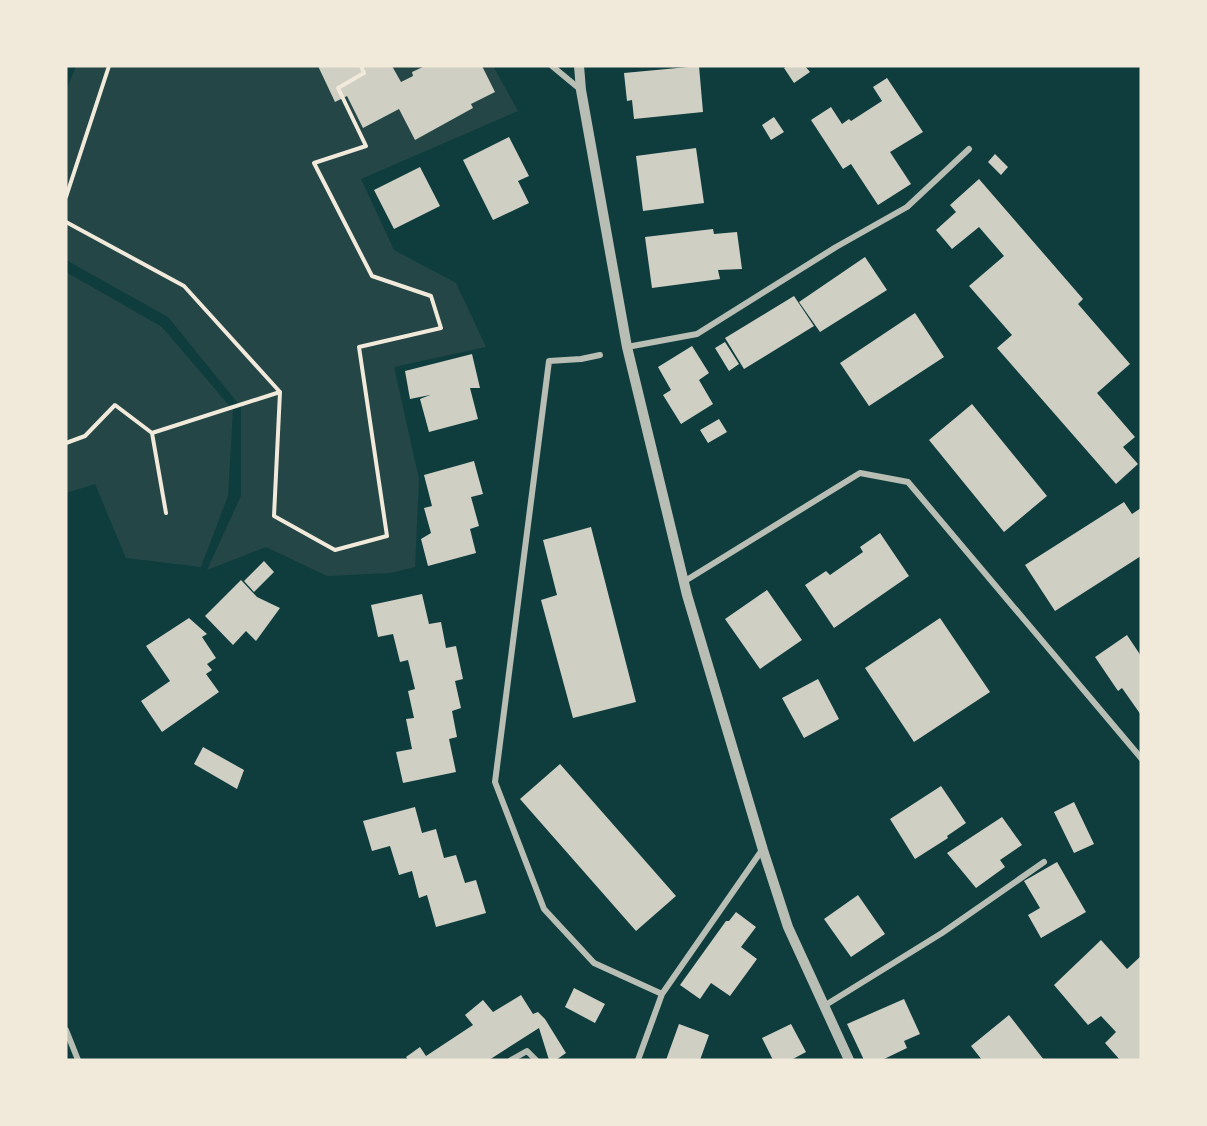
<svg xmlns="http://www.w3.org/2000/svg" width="1207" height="1126" font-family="'Sofia Sans Condensed',sans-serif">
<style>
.green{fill:#244646}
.building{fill:#cfcfc3}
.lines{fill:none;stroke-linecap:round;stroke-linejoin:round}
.path{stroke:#f1e9da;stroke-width:4}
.minor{stroke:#b8beb3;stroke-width:6}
.tertiary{stroke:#b8beb3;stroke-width:10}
</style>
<rect width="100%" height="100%" fill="#0f3d3e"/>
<!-- green -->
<path class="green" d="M 76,66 L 493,66 L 518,111 L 361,179 L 394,250 L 456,283 L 486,347 L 394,367 L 419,479 L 415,567 L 391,573 L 327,576 L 266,547 L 207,570 L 241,496 L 241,407 L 168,317 L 66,260 L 66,91 Z
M 66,272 L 162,327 L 233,410 L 228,496 L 201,567 L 126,558 L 95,484 L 66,493 Z"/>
<!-- building -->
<path class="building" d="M 318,66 L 392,66 L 401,82 L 413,76 L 412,72 L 425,66 L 482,66 L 495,92 L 471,104 L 473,108 L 415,140 L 399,109 L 363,128 L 347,96 L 335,102 Z
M 699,66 L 703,112 L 634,119 L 632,100 L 627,101 L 624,73 Z
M 787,66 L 805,66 L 810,72 L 794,83 L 784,68 Z
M 887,78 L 923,132 L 890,152 L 911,184 L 878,205 L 851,164 L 843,169 L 811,120 L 831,107 L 842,124 L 849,119 L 851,121 L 882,101 L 873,87 Z
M 774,117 L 784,132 L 771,140 L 762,125 Z
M 509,137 L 529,176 L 518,181 L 529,203 L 493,220 L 463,160 Z
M 696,148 L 704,203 L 643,211 L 636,156 Z
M 995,154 L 1008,167 L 1001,175 L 988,162 Z
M 420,167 L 440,206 L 394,229 L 374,190 Z
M 979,179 L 1083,299 L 1078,304 L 1130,364 L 1097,393 L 1135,437 L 1123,447 L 1138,464 L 1116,484 L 997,348 L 1012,335 L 969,286 L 1004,256 L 979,227 L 952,249 L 936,230 L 956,212 L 950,205 Z
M 713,229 L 714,234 L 737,232 L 742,269 L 718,270 L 720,279 L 652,288 L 645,237 Z
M 865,257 L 887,290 L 820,332 L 799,302 Z
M 794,296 L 814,326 L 744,369 L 725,338 Z
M 915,313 L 944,357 L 869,406 L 840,363 Z
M 725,342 L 739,364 L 729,371 L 715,348 Z
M 692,346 L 709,373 L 699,380 L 713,404 L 681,424 L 663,395 L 671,390 L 658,367 Z
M 472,354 L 480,388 L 470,388 L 478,419 L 429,432 L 420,399 L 430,395 L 410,399 L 405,371 Z
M 972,404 L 1047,496 L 1004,532 L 929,440 Z
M 719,419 L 727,432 L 708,443 L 700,430 Z
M 474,461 L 483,494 L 471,497 L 479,526 L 470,529 L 476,553 L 428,566 L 421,539 L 431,533 L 424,508 L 432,506 L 424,475 Z
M 1124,502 L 1132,514 L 1141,508 L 1141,556 L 1055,611 L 1025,565 Z
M 591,527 L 636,702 L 573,718 L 541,600 L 557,595 L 543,540 Z
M 880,533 L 909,576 L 834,628 L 805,585 L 826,571 L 830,575 L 863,552 L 860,547 Z
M 264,561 L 274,572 L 254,592 L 244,581 Z
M 241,580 L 257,597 L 280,608 L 256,641 L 246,631 L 233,645 L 205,616 Z
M 767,590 L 802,640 L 760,669 L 725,619 Z
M 422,594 L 429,624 L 441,622 L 446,648 L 456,646 L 463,679 L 455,681 L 461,708 L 452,711 L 457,737 L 449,739 L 456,772 L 403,783 L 396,752 L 412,749 L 406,719 L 414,718 L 408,691 L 415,689 L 408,660 L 400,662 L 393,634 L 378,637 L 371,605 Z
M 189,618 L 207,634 L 202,637 L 216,658 L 207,664 L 212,670 L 206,674 L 219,692 L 162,732 L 141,701 L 170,681 L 146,646 Z
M 940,618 L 990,692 L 914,742 L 865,668 Z
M 1127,635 L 1141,656 L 1141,715 L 1122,688 L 1118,691 L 1095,657 Z
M 818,679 L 839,719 L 804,738 L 782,698 Z
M 203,747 L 244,770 L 237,789 L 194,764 Z
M 560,764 L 676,896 L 636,931 L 520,799 Z
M 941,786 L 966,823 L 947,836 L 948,838 L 915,859 L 890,819 Z
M 1074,802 L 1094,844 L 1074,853 L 1054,812 Z
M 415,807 L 422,833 L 436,829 L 444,858 L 456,855 L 465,883 L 476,880 L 486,913 L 436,927 L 427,895 L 419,898 L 412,871 L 399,875 L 390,846 L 372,851 L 363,821 Z
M 1002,817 L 1022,845 L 1000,860 L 1005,867 L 976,888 L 947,853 Z
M 1057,862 L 1086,912 L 1041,938 L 1028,915 L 1040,908 L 1024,881 Z
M 858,895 L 885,934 L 851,957 L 824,919 Z
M 736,912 L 756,927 L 741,947 L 757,959 L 730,996 L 711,983 L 700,999 L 680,985 L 726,921 L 729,921 Z
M 1101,940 L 1127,969 L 1141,956 L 1141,1060 L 1120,1060 L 1105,1043 L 1116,1032 L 1101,1016 L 1088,1025 L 1054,985 Z
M 574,988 L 605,1004 L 595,1023 L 565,1007 Z
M 521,995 L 533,1014 L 538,1012 L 545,1019 L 566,1053 L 556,1060 L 549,1060 L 539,1028 L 489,1060 L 408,1060 L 406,1057 L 420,1047 L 426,1056 L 473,1025 L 465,1015 L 483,1000 L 493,1012 Z
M 904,999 L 920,1034 L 904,1041 L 907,1048 L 882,1060 L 864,1060 L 847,1024 Z
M 1009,1015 L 1044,1060 L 982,1060 L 971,1046 Z
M 679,1024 L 709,1035 L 700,1060 L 666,1060 Z
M 791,1024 L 806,1052 L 791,1060 L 773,1060 L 762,1038 Z"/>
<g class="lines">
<!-- path -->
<path class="path" d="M 66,197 L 109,66
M 66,222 L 184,286 L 280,392 L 274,516 L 335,550 L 387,536 L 359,347 L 441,328 L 431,296 L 372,276 L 314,163 L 366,146 L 338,88 L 364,73 L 361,66
M 152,433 L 280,392
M 66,443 L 85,436 L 115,405 L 152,433 L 166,513"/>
<!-- minor -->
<path class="minor" d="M 552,66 L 581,90
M 627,347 L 697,334 L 836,247 L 907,207 L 969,149
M 600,355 L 581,359 L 549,361 L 495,782 L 544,909 L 594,963 L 662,994
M 685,581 L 860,473 L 908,482 L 1141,758
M 824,1006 L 942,933 L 1044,862
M 66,1030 L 78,1060
M 511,1060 L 527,1051 L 536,1060
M 638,1060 L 662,994 L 762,850"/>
<!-- tertiary -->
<path class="tertiary" d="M 579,66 L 581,90 L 627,347 L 687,595 L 763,850 L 788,927 L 849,1060"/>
</g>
<!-- border -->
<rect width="1207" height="1126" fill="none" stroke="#f1e9da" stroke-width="135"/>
</svg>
